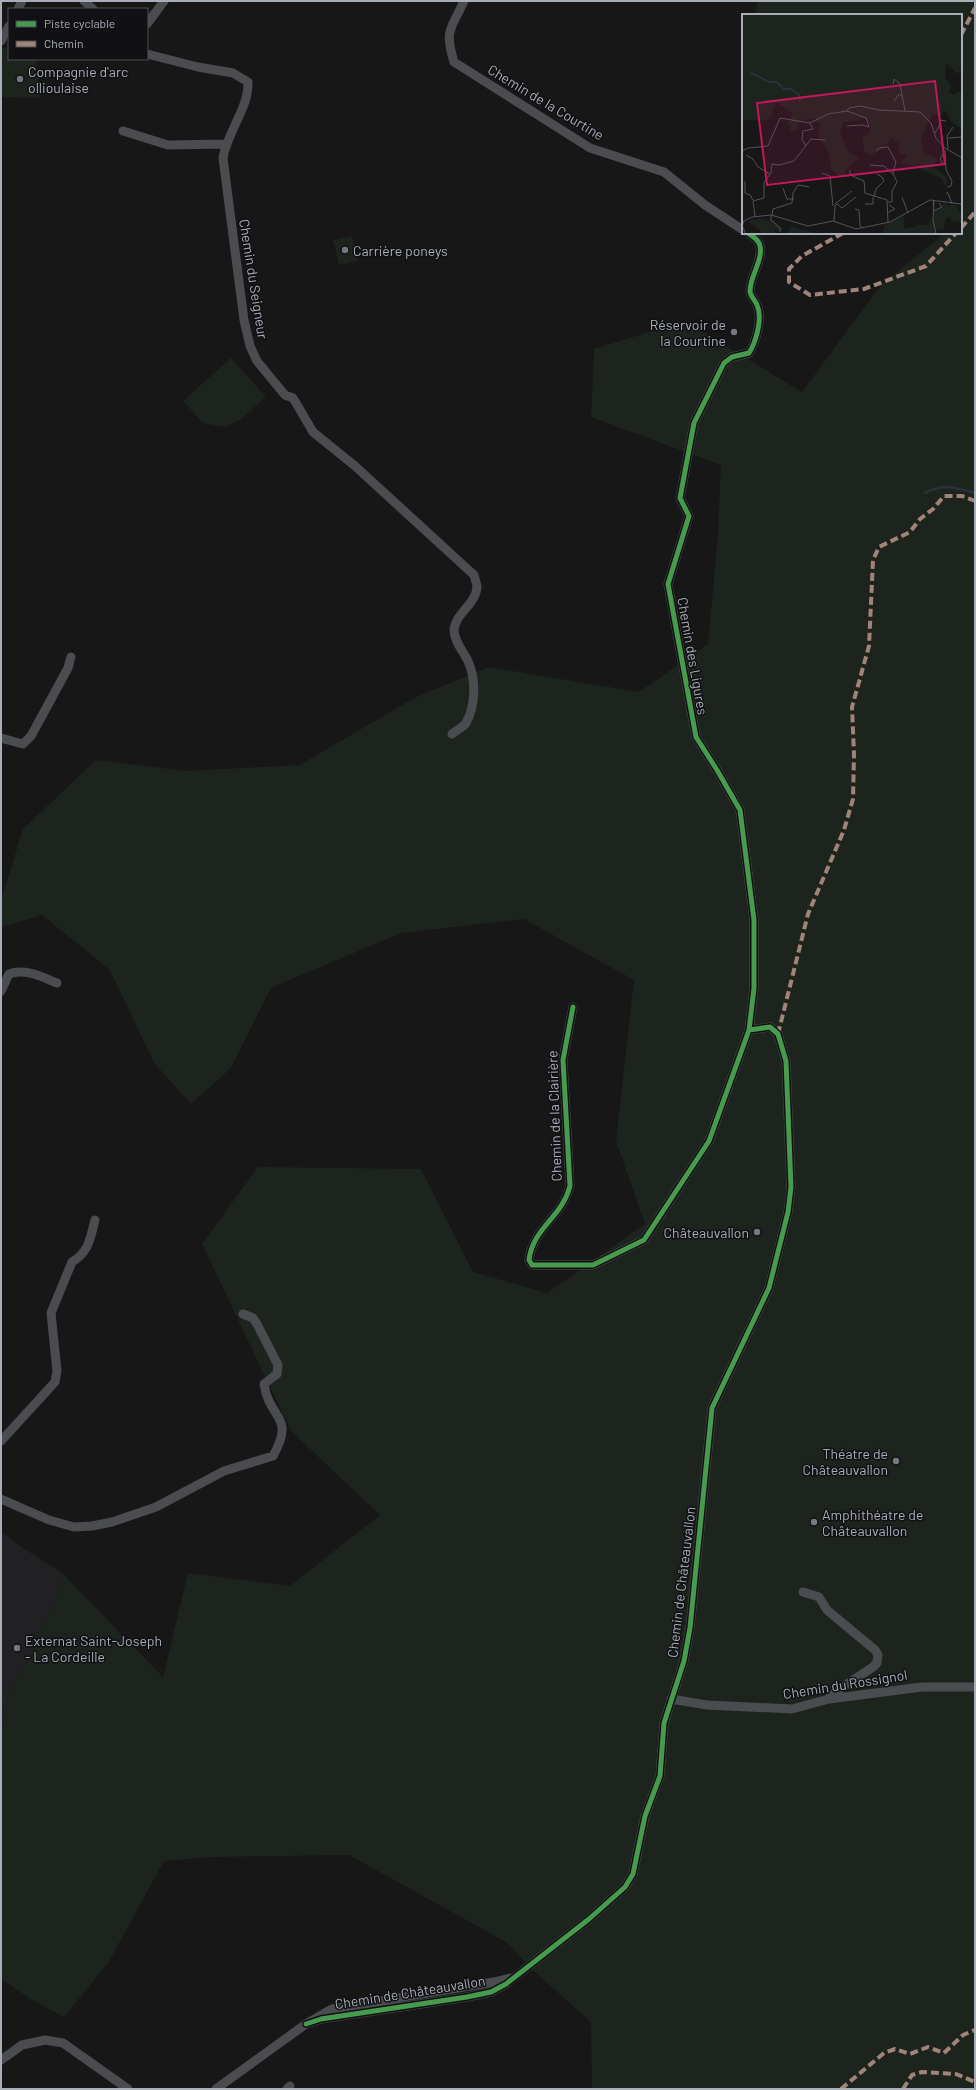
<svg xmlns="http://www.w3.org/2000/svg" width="976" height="2090" font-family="Barlow,sans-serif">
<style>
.built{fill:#212123}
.green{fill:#1d241e}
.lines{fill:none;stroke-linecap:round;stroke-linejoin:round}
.stream{stroke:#2a3239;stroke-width:2.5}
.minor{stroke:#4b4c50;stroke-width:9}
.quiet{stroke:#a18479;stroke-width:4;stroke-dasharray:8 4;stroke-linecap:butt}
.cycleway-casing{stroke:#111113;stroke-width:8}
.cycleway{stroke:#469c4c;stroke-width:5}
.poi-dot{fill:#757880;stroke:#111113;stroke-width:1.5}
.labels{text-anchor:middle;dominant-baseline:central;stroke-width:3;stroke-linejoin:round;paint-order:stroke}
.poi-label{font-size:14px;fill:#a8adb8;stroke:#111113;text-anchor:start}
.street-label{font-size:14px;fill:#a8adb8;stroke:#111113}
.inset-river{fill:none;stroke:#2a3239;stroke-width:2}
.inset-road{fill:none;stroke:#515357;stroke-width:1}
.view{fill:#c2185b;fill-opacity:0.15;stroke:#c2185b;stroke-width:2}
.inset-edge{fill:none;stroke:#a8adb8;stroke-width:2}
</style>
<rect width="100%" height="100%" fill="#171717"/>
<!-- built -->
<path class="built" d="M 1,1531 L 17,1544 L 62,1573 L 57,1597 L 8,1699 L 1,1737 Z"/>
<!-- green -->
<path class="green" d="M 758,1 L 975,1 L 975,2089 L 592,2089 L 591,2022 L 536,1973 L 506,1942 L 349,1855 L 210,1857 L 164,1861 L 108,1963 L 64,2017 L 32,2000 L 1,1979 L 1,1737 L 8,1699 L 57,1597 L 62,1573 L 163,1677 L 188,1573 L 290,1586 L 380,1515 L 291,1431 L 202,1244 L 258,1167 L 421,1169 L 473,1272 L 547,1293 L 645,1224 L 616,1141 L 634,980 L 524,919 L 401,933 L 271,988 L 231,1068 L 191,1104 L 154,1063 L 110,970 L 42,915 L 1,927 L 1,900 L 23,829 L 96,760 L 186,771 L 300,765 L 414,698 L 489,667 L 639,692 L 708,644 L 718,533 L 721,465 L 591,417 L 594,349 L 685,321 L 802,392 L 881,285 L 945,233 L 961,233 L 961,15 L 755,15 Z
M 1,47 L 9,49 L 9,59 L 36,59 L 40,98 L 1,97 Z
M 352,236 L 358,261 L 339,265 L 333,240 Z
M 231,358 L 266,397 L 240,420 L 225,427 L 203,423 L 183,401 Z"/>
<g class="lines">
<!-- stream -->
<path class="stream" d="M 925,493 C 942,483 957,488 975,493"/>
<!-- minor -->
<path class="minor" d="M 84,1 L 93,9
M 464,1 C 451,30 444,29 454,62 L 590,148 L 664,172 L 705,205 L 743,230
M 18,9 L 22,1
M 147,24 L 164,1
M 1,41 L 9,26
M 147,54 L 198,67 L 233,73 L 248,82 C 249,108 227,132 223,158 L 244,320 L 250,346 L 257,361 L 285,395 L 293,398 L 313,432 L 355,466 L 474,575 C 475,579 477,584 477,587 C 476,604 455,614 454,630 C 454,641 463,651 468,661 C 476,679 476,705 466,723 C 463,727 456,731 452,734
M 123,131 L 168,145 L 225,144
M 1,738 L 23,744 L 31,736 L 68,668 L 71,657
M 1,991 L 9,974 C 25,968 42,977 57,983
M 573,1007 L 563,1060 L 570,1186 C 562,1218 533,1227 529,1260 L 532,1265 L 593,1265 L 644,1240 L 709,1141 L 749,1030 L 754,988 L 754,920 L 740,810 L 717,770 L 696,737 L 668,584 L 689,516 L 680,498 L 694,423 L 724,363 L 732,357 L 749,353 C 756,342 763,318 757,305 C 755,300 750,296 750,291 C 750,276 763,261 760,246 C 759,240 753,236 748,233
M 1,1441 L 55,1382 L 57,1371 L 51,1313 L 72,1262 C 89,1252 90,1239 95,1220
M 1,1499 L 49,1520 L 74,1527 L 92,1526 L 112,1522 L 156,1507 L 224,1471 L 273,1456 C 296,1415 269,1420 264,1384 L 277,1374 L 278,1365 L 257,1324 L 253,1318 L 243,1314
M 803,1592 L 819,1597 L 827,1610 L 875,1650 L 878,1655 L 877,1663 L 873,1667 L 838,1690 L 828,1699
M 671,1699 L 707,1705 L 792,1709 L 829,1699 L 922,1687 L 975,1687
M 306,2024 L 321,2019 L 467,1997 L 491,1992 L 506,1984 L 589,1919 L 625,1887 L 633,1874 L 645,1816 L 660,1776 L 664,1723 L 684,1661 L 690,1628 L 712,1408 L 769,1288 L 788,1212 L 791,1187 L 786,1061 L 778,1034 L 770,1027 L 749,1030
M 1,2060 L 22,2045 L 45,2040 L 63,2043 L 128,2089
M 216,2089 L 306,2024 L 332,2009 L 494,1982 L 510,1978
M 287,2089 L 290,2086"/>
<!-- quiet -->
<path class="quiet" d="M 961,35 L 975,8
M 961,228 L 975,212
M 843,233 L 802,256 L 789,269 L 789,282 L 810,295 L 864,289 L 926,266 L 956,233
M 778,1034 L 808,914 L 844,830 L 853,799 L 854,754 L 852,707 L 869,646 L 873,560 L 879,547 L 910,532 L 920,519 L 933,509 L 944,496 L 962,496 L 975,501
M 841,2089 L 884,2053 L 895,2049 L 910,2054 L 928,2047 L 944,2053 L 963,2035 L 975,2030
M 903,2089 L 912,2075 L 922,2072 L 956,2074 L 975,2082"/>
<defs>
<path id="cycleway" d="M 573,1007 L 563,1060 L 570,1186 C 562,1218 533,1227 529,1260 L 532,1265 L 593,1265 L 644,1240 L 709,1141 L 749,1030 L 754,988 L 754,920 L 740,810 L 717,770 L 696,737 L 668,584 L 689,516 L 680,498 L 694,423 L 724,363 L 732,357 L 749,353 C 756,342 763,318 757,305 C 755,300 750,296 750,291 C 750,276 763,261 760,246 C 759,240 753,236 748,233
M 306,2024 L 321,2019 L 467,1997 L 491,1992 L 506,1984 L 589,1919 L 625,1887 L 633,1874 L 645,1816 L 660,1776 L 664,1723 L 684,1661 L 690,1628 L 712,1408 L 769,1288 L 788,1212 L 791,1187 L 786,1061 L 778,1034 L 770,1027 L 749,1030"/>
</defs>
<!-- cycleway casing -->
<use href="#cycleway" class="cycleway-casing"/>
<!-- cycleway -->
<use href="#cycleway" class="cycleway"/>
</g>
<!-- markers -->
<g class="poi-dot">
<circle cx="20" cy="79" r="4"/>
<circle cx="345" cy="250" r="4"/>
<circle cx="734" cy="332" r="4"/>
<circle cx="757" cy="1232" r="4"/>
<circle cx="896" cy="1461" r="4"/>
<circle cx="814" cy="1522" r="4"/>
<circle cx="17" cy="1648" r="4"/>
</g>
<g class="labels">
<!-- poi labels -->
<g class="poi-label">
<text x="28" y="71">Compagnie d'arc<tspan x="28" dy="16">ollioulaise</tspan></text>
<text x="353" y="250">Carrière poneys</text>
<text x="726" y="324" text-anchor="end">Réservoir de<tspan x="726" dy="16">la Courtine</tspan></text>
<text x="749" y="1232" text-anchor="end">Châteauvallon</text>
<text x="888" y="1453" text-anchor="end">Théatre de<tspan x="888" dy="16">Châteauvallon</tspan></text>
<text x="822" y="1514">Amphithéatre de<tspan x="822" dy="16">Châteauvallon</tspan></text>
<text x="25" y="1640">Externat Saint-Joseph<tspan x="25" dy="16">- La Cordeille</tspan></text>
</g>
<!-- street labels -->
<g class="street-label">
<text transform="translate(546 102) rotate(31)">Chemin de la Courtine</text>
<text transform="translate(254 279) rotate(81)">Chemin du Seigneur</text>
<text transform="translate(693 656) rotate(80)">Chemin des Ligures</text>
<text transform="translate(554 1116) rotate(-92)">Chemin de la Clairière</text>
<text transform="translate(681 1582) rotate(-83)">Chemin de Châteauvallon</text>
<text transform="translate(845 1684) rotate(-9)">Chemin du Rossignol</text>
<text transform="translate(410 1992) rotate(-9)">Chemin de Châteauvallon</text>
</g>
</g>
<!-- overview -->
<g transform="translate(742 14)">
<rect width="220" height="220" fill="#171717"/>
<path d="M 0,0 L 220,0 L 220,56 L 215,60 L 204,49 L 203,64 L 209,72 L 207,78 L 212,81 L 220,76 L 220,115 L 209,108 L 204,97 L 200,97 L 200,102 L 191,100 L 179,123 L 182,138 L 196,145 L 192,153 L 206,165 L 203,173 L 200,165 L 175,153 L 158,150 L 166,140 L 157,139 L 157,130 L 150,124 L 144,132 L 129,141 L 122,137 L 120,124 L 128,118 L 129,112 L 123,104 L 116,107 L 102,108 L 98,117 L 106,138 L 117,144 L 107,152 L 103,158 L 104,162 L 96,161 L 89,155 L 87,138 L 77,123 L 78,110 L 73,105 L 58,106 L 55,117 L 49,117 L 46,110 L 50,99 L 34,88 L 29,103 L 21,107 L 0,106 ZM 201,188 L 205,191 L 214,191 L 220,201 L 220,209 L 209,207 L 208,203 L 204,205 L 201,217 L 193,215 L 191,198 L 200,193 ZM 162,202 L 162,215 L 173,213 L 174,211 L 187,211 L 188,205 L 190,205 L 193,220 L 140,220 L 143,210 ZM 21,205 L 30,206 L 42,215 L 32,216 L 33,220 L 19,220 L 19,217 L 5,207 ZM 48,213 L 67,217 L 73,220 L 45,220 Z" fill="#1d241e"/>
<path class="inset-river" d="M 9,59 L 27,68 L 35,68 L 42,75 L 49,75 L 57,81 L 58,88"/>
<path class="inset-road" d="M 151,70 L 152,65 L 158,70 L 163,97M 152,87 L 157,80 L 161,83M 105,97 L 107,94 L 118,92 L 137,96 L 178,98 L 189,109 L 194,124M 192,120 L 197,113 L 198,106 L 204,107M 194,124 L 203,134 L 220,144M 206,124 L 220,123M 64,132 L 60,125 L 61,117 L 71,115 L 68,109M 206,135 L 205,122 L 211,113M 203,136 L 204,156 L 210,167 L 209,172 L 205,173M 0,137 L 6,134 L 26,132 L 38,104 L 68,109 L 86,100 L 105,97 L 124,104 L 127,113 L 120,111 L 105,112M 134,137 L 138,134 L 146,133 L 154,148 L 151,159 L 155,168 L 150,177 L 150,188 L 146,188M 4,141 L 11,145 L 16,153 L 28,160M 201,150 L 198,145 L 202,138M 128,151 L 142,152 L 152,161M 108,156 L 108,161 L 122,167 L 123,179 L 145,186 L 146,208M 80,159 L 88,162 L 91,192M 3,167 L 3,179 L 8,181 L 11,186M 41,174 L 45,185 L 52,185M 204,179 L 206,179 L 210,190M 132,183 L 134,175 L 142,167 L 140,163 L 135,160M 160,183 L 166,199M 93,190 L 110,177M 123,190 L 131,190 L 131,183M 191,191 L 192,186 L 191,206 L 194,220M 113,195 L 117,196 L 118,212 L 120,213M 191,197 L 200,193 L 197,189M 145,199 L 153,195 L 147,191M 29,201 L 29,206 L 38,214 L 38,218M 30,201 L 31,195 L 50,189 L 51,179 L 56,171 L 67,173M 13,202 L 11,187 L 22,184 L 22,168 L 29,159 L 30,150 L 37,151 L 52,147 L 69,125 L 83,126M 92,207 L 93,192 L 95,190 L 100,194 L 114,183M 0,208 L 10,203 L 29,201 L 66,212 L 91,207 L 114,215 L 148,208 L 188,186 L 220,190M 2,208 L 0,212 L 4,220"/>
<path class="view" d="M 193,67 L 203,150 L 25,171 L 15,89 Z"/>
<rect width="220" height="220" class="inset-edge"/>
</g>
<!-- border -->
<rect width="976" height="2090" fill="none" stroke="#a8adb8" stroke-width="4"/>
<!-- legend -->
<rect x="8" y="8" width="140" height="52" fill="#111113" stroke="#4d4f55"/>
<rect x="16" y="21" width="20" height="6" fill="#469c4c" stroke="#4d4f55"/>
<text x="44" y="28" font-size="12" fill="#a8adb8">Piste cyclable</text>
<rect x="16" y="41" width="20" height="6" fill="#a18479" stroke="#4d4f55"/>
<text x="44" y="48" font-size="12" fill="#a8adb8">Chemin</text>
</svg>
